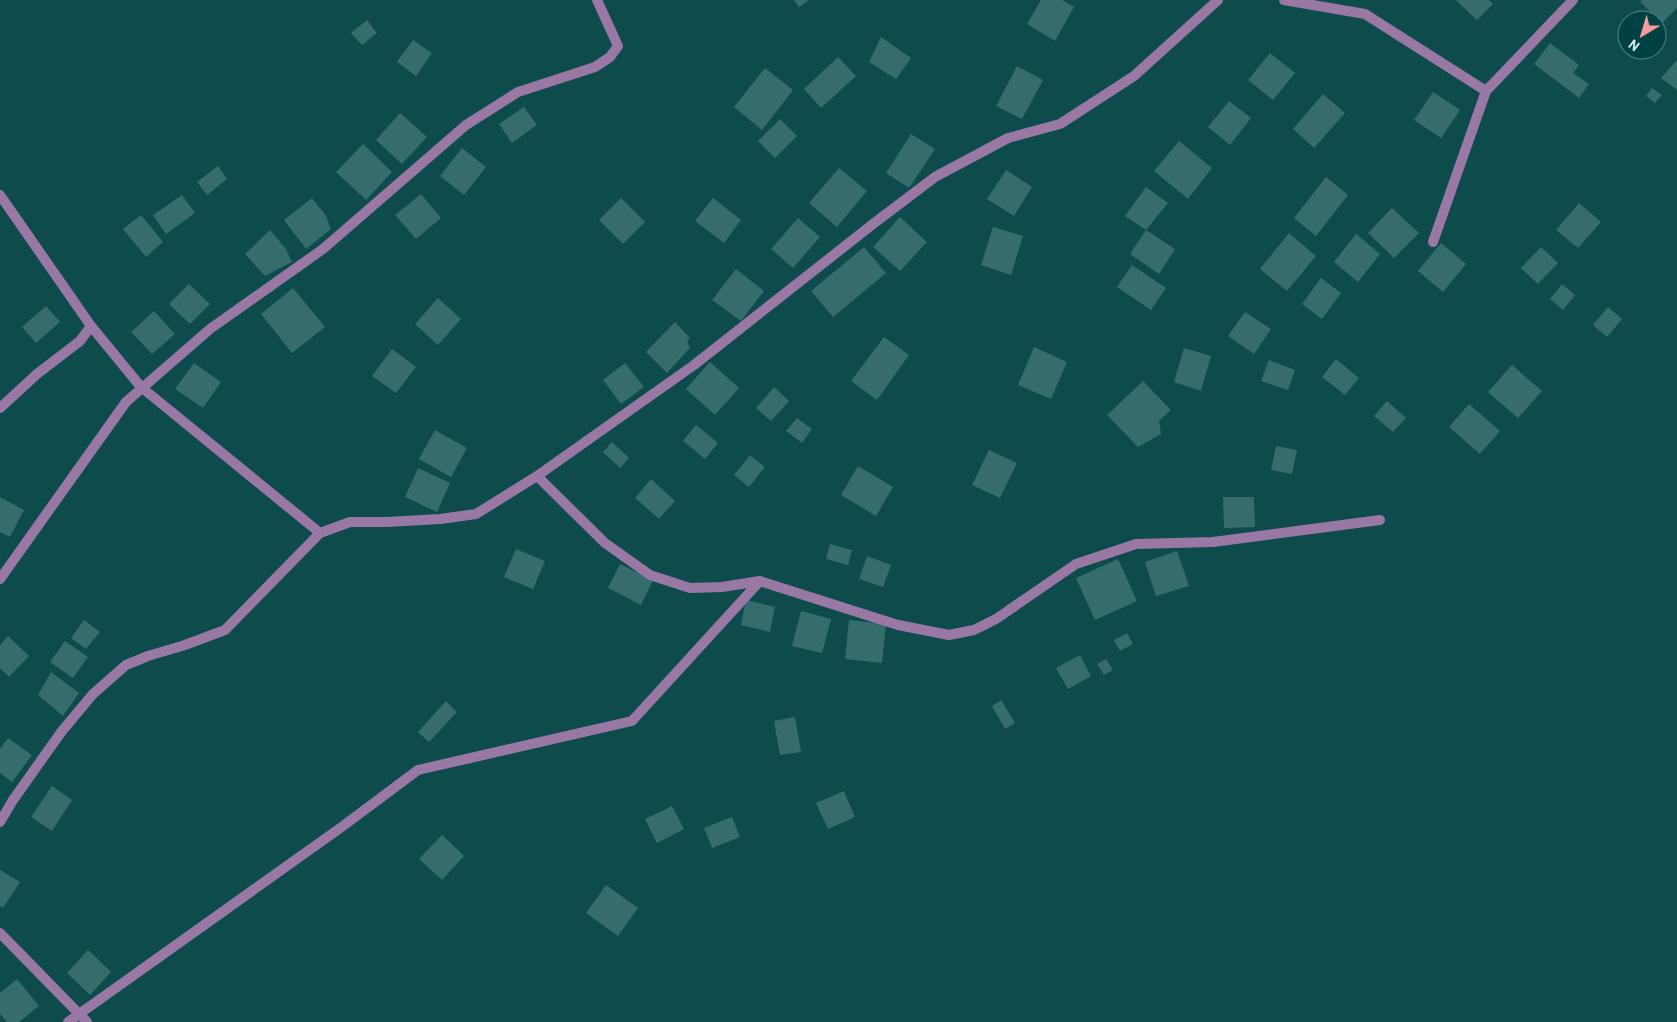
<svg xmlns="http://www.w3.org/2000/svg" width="1677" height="1022" font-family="Barlow,sans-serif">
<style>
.building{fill:#356d6f}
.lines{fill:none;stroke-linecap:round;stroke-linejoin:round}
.street{stroke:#9a78a4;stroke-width:10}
</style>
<rect width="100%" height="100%" fill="#0e4b4d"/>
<!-- building -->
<path class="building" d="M 794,0 L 809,0 L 799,7 Z
M 1041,0 L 1062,0 L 1074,7 L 1055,41 L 1027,24 Z
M 1456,0 L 1489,0 L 1493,4 L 1477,20 Z
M 1642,0 L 1677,0 L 1677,8 L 1662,23 L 1640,2 Z
M 367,20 L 377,33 L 362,45 L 351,33 Z
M 881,37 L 911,58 L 896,79 L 869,62 Z
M 413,40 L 432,53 L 416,76 L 397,62 Z
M 1550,43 L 1579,65 L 1573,73 L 1589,84 L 1579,98 L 1534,64 Z
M 1270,53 L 1295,73 L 1273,100 L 1248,80 Z
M 838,57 L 856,76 L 821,108 L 804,89 Z
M 1677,60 L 1677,90 L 1661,78 Z
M 1017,66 L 1043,80 L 1022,119 L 996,106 Z
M 765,68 L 793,90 L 762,130 L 734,107 Z
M 1652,88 L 1662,95 L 1655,103 L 1646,96 Z
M 1433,92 L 1460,110 L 1441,138 L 1414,120 Z
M 1323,94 L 1345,113 L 1314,148 L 1293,129 Z
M 1229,101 L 1251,118 L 1230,145 L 1208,127 Z
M 524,107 L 537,125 L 512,143 L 499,124 Z
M 400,113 L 427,137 L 402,164 L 376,140 Z
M 780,119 L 797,136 L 775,158 L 758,141 Z
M 911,134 L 935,149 L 909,188 L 886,173 Z
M 1179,141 L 1212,168 L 1188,199 L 1154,171 Z
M 363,144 L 392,172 L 366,200 L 336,172 Z
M 462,148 L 486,167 L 464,195 L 440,176 Z
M 218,166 L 227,179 L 207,195 L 197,182 Z
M 839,168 L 867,191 L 837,227 L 809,203 Z
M 1006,170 L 1032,187 L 1014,216 L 987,199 Z
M 1326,177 L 1348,195 L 1316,236 L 1294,218 Z
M 1146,187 L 1168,203 L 1146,230 L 1125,216 Z
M 421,194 L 441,218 L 416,239 L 395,215 Z
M 182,195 L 195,213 L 166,234 L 153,215 Z
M 312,198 L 326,216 L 331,229 L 306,249 L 284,220 Z
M 621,198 L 645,222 L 623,244 L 599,220 Z
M 713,198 L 741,220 L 724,243 L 695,221 Z
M 1579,203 L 1601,222 L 1578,248 L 1556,230 Z
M 1392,208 L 1419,233 L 1394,258 L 1368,233 Z
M 141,215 L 163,242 L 146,257 L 123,229 Z
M 900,217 L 927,242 L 900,271 L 873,247 Z
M 798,218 L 820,237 L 793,268 L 771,249 Z
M 993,227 L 1023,236 L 1011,275 L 981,265 Z
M 270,230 L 286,249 L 292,262 L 265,276 L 245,254 Z
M 1146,230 L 1175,249 L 1159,274 L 1130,254 Z
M 1289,233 L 1316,256 L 1287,291 L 1260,269 Z
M 1356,234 L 1380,254 L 1358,282 L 1334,262 Z
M 1441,243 L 1466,264 L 1443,292 L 1418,271 Z
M 864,247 L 886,273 L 833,317 L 811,291 Z
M 1541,247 L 1558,263 L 1538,284 L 1521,268 Z
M 1132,265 L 1166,288 L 1151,310 L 1117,287 Z
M 736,269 L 764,291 L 741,321 L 712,300 Z
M 1321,278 L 1341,293 L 1322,319 L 1302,304 Z
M 189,284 L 210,304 L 190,324 L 169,304 Z
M 1562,284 L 1575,295 L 1563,310 L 1550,299 Z
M 293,288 L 325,327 L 292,353 L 261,314 Z
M 438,298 L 461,319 L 438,345 L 415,324 Z
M 46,306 L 60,322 L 36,343 L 22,327 Z
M 1608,307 L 1622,319 L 1607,337 L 1593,325 Z
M 154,311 L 175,334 L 152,354 L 131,332 Z
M 1245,312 L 1271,329 L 1254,354 L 1228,336 Z
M 675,322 L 690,338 L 687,341 L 690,348 L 667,373 L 646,352 Z
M 884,337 L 909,355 L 877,400 L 851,381 Z
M 1034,347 L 1067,362 L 1051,399 L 1018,385 Z
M 1184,348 L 1211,356 L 1201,391 L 1174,382 Z
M 392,349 L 416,367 L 396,393 L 372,376 Z
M 1336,359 L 1359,378 L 1345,395 L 1322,377 Z
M 1269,360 L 1295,370 L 1288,390 L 1261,381 Z
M 710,362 L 739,388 L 715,415 L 686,389 Z
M 194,363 L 221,382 L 203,408 L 175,389 Z
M 625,363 L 644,387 L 621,404 L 603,380 Z
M 1512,365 L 1542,391 L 1518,418 L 1488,392 Z
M 1143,381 L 1171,410 L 1159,421 L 1161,434 L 1138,447 L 1107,415 Z
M 774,387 L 789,401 L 771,421 L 756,408 Z
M 1387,401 L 1406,418 L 1393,432 L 1374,416 Z
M 1469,404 L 1500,431 L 1480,454 L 1449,427 Z
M 797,418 L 812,429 L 802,443 L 786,431 Z
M 696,425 L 718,443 L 705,459 L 683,441 Z
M 435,430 L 467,448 L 451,477 L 419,459 Z
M 612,442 L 629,458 L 620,468 L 603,452 Z
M 1276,446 L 1297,450 L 1292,474 L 1271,470 Z
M 989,450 L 1017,463 L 1000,498 L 972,485 Z
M 750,455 L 765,467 L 749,487 L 734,475 Z
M 858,466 L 893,487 L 876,516 L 841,495 Z
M 418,468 L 450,483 L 437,512 L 405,497 Z
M 651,479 L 675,501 L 659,519 L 635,498 Z
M 0,497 L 24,510 L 10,537 L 0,532 Z
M 1223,497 L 1254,497 L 1255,527 L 1224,528 Z
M 830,544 L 852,550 L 848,565 L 826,559 Z
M 516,549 L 545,561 L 533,589 L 504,577 Z
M 1177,551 L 1189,586 L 1156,596 L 1145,562 Z
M 867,556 L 891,565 L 883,587 L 859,579 Z
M 1118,559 L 1137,601 L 1095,620 L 1076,578 Z
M 620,564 L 653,580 L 641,605 L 608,588 Z
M 746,600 L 775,607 L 770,632 L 741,625 Z
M 801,611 L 831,619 L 822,653 L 792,646 Z
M 84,620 L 100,632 L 86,649 L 71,638 Z
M 849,620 L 886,624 L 882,663 L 845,659 Z
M 1127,633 L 1133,644 L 1120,651 L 1114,640 Z
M 8,636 L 29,656 L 9,677 L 0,668 L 0,645 Z
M 65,641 L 88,657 L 73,678 L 50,662 Z
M 1080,655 L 1091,676 L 1068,689 L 1056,668 Z
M 1106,659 L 1113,670 L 1104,675 L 1097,664 Z
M 51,672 L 79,693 L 63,716 L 38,695 Z
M 1001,700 L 1015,723 L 1005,729 L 992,706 Z
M 446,701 L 457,712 L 429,742 L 418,732 Z
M 795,717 L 801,752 L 780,755 L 774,721 Z
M 8,738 L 32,755 L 12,782 L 0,773 L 0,749 Z
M 52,786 L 72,800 L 52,831 L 31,817 Z
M 844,791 L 855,817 L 828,829 L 816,803 Z
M 672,806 L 684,829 L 657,843 L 645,819 Z
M 732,817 L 740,837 L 712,848 L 704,828 Z
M 442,835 L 464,856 L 442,880 L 419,859 Z
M 0,870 L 20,882 L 3,908 L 0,906 Z
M 606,885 L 638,908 L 618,936 L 586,913 Z
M 88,950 L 111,972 L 90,995 L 67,973 Z
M 17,979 L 39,1006 L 19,1022 L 7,1022 L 0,1014 L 0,993 Z"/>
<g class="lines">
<!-- street -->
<path class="street" d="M 1284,0 L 1365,14 L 1486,91
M 0,195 L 91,326
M 1433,242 L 1486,91 L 1573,0
M 0,408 L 37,374 L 80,341 L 91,326 L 141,387 L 320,533
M 537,476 L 605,543 L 650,575 L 690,588 L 722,587 L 760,581 L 898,625 L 949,635 L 974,630 L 996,619 L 1076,564 L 1136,544 L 1213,542 L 1380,520
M 0,579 L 126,402 L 210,329 L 323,249 L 466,125 L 518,92 L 595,67 L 610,57 L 618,46 L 597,0
M 0,822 L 13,800 L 62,731 L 93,694 L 126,665 L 148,656 L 185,645 L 225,630 L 320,533 L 350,522 L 387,522 L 440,519 L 476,514 L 537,476 L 694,365 L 873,224 L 935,177 L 1008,138 L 1060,124 L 1134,76 L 1218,0
M 0,933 L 87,1022
M 68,1022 L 343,826 L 418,770 L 632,721 L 760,581"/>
</g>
<!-- north arrow -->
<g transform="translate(1642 35) rotate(218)"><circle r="24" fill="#004143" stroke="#528586"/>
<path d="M0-4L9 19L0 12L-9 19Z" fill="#f59b9d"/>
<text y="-8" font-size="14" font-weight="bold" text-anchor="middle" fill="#ceeaea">N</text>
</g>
</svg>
